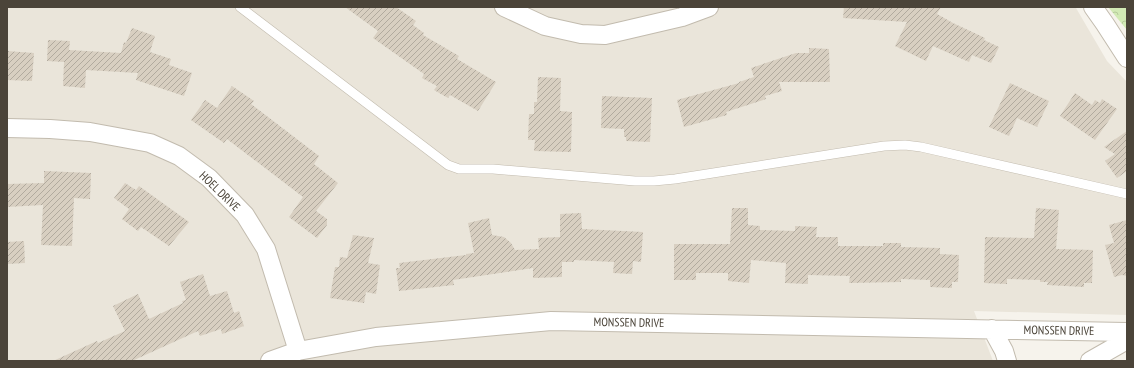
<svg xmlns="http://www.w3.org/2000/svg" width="1134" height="368" font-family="'PT Sans Narrow',sans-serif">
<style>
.residential{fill:#eae5da}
.forest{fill:url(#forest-crowns)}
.building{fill:url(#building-hatch)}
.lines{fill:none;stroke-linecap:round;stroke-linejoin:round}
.service-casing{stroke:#c2bbae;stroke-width:10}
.minor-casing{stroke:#c2bbae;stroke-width:20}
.service{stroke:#fff;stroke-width:9}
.minor{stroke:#fff;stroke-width:18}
.labels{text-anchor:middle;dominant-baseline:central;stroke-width:4;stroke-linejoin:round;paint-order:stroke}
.street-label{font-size:12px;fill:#4b4439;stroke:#fff}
</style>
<defs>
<pattern id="forest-crowns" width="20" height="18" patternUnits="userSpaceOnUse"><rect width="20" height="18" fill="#d2eab5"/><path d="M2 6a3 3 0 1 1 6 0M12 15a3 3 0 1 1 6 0" fill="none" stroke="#b6ca9c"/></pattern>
<pattern id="building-hatch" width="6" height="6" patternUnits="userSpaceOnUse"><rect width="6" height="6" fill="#d8cfc1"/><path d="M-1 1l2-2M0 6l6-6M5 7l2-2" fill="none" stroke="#b1aa9e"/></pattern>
</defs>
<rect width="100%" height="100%" fill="#f6f3ec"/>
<!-- residential -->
<path class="residential" d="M 7,7 L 1072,7 L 1076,8 L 1107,61 L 1127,82 L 1127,315 L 974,311 L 993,361 L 7,361 Z"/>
<!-- forest -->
<path class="forest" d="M 1108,7 L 1127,7 L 1127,30 Z"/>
<!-- building -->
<path class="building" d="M 345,7 L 396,7 L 416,21 L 413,25 L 424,33 L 423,35 L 459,56 L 457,59 L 496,82 L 478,111 L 450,95 L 448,98 L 434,90 L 437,86 L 422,78 L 424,74 L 373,38 L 378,31 Z
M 844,7 L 941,7 L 937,14 L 953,23 L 985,38 L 984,40 L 999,47 L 991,63 L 972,55 L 969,62 L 933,46 L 926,61 L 895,46 L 907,22 L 843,18 Z
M 132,28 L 155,36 L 150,52 L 171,59 L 169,65 L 192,73 L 184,96 L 136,80 L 138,73 L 86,70 L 85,88 L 63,86 L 64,62 L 47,61 L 48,40 L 70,41 L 69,50 L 121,53 L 124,42 L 126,43 Z
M 809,48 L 829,49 L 830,82 L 779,82 L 782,91 L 765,96 L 766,99 L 726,112 L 727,115 L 684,127 L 677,100 L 739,83 L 739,82 L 754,77 L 751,68 L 796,53 L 809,53 Z
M 7,51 L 34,53 L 32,81 L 7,80 Z
M 538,77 L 561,78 L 560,111 L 572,112 L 571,152 L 534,151 L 535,140 L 528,140 L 529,114 L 534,114 L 534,102 L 537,102 Z
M 1010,83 L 1049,101 L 1037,127 L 1017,118 L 1009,136 L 989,127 Z
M 232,86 L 254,101 L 251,104 L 319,156 L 314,164 L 338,183 L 316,211 L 327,219 L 327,225 L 317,238 L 289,217 L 303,197 L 227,139 L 224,143 L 191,120 L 205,100 L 217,108 Z
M 1075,93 L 1092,105 L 1095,100 L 1100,103 L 1102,99 L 1117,109 L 1095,140 L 1060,116 Z
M 602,96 L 652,98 L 650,142 L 626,141 L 626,137 L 624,137 L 624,129 L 601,128 Z
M 1127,131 L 1127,171 L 1117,178 L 1105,161 L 1115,154 L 1104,147 Z
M 44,171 L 91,173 L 90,199 L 74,198 L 72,246 L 41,245 L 43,205 L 7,207 L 7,184 L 44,183 Z
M 125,183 L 136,190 L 139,186 L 189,222 L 169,246 L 141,227 L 138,231 L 122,219 L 129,209 L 114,198 Z
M 732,208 L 748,208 L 748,225 L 760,226 L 760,230 L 795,231 L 795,226 L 817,227 L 816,237 L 838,237 L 838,246 L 883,246 L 883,243 L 901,243 L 901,247 L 940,248 L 940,254 L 959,255 L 958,282 L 952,282 L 952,288 L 930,287 L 930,280 L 901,279 L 901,282 L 849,283 L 850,276 L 808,275 L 808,284 L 785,283 L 786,263 L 751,260 L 749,283 L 728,281 L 728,273 L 696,273 L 696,280 L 674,280 L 674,244 L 730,244 Z
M 1036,208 L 1059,210 L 1056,249 L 1093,250 L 1092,283 L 1084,283 L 1084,287 L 1047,285 L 1048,282 L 1040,282 L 1040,280 L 1007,279 L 1007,284 L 984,283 L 985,237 L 1034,238 Z
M 581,213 L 582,229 L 643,232 L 641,262 L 633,261 L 632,274 L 613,273 L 614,262 L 574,260 L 574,262 L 562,262 L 562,277 L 533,278 L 533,268 L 453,280 L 454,285 L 399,291 L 396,268 L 400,268 L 399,263 L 466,255 L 466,254 L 474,253 L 468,223 L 489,218 L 492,235 L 504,237 L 511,243 L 515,250 L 539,249 L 538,238 L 560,237 L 560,214 Z
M 1127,220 L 1127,276 L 1122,275 L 1114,277 L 1105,245 L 1114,243 L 1109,225 Z
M 353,235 L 374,238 L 368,263 L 380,265 L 376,294 L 366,292 L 364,303 L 330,298 L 335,267 L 339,267 L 340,257 L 347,258 Z
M 24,241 L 25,263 L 7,264 L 7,242 Z
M 203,274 L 210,296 L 227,291 L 234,313 L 239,311 L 244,326 L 222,334 L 221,329 L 200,336 L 198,331 L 132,361 L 53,361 L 97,341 L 98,343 L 125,331 L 113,306 L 138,294 L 149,319 L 183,303 L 182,301 L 186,300 L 180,282 Z"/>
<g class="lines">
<defs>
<path id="service" d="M 240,7 L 448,165 L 459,169 L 493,169 L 635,181 L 654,181 L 675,179 L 884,146 L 905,145 L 921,147 L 1127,194"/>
<path id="minor" d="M 504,7 L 545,26 L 581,34 L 605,35 L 682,17 L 709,7
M 1093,7 L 1105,24 L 1127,58
M 7,128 L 50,129 L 90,132 L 150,143 L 179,156 L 209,178 L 245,215 L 266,249 L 298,351
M 992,329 L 1004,351 L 1007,361
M 270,361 L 298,351 L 376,337 L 551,321 L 1127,332
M 1090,361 L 1127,340"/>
</defs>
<!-- service casing -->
<use href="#service" class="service-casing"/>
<!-- minor casing -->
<use href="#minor" class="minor-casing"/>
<!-- service -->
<use href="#service" class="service"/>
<!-- minor -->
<use href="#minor" class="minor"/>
</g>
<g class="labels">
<!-- street labels -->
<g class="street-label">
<text transform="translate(220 191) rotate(44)">HOEL DRIVE</text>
<text transform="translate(629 322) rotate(1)">MONSSEN DRIVE</text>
<text transform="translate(1059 330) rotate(1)">MONSSEN DRIVE</text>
</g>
</g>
<!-- border -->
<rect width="1134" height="368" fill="none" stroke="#4b4439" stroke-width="16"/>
</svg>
